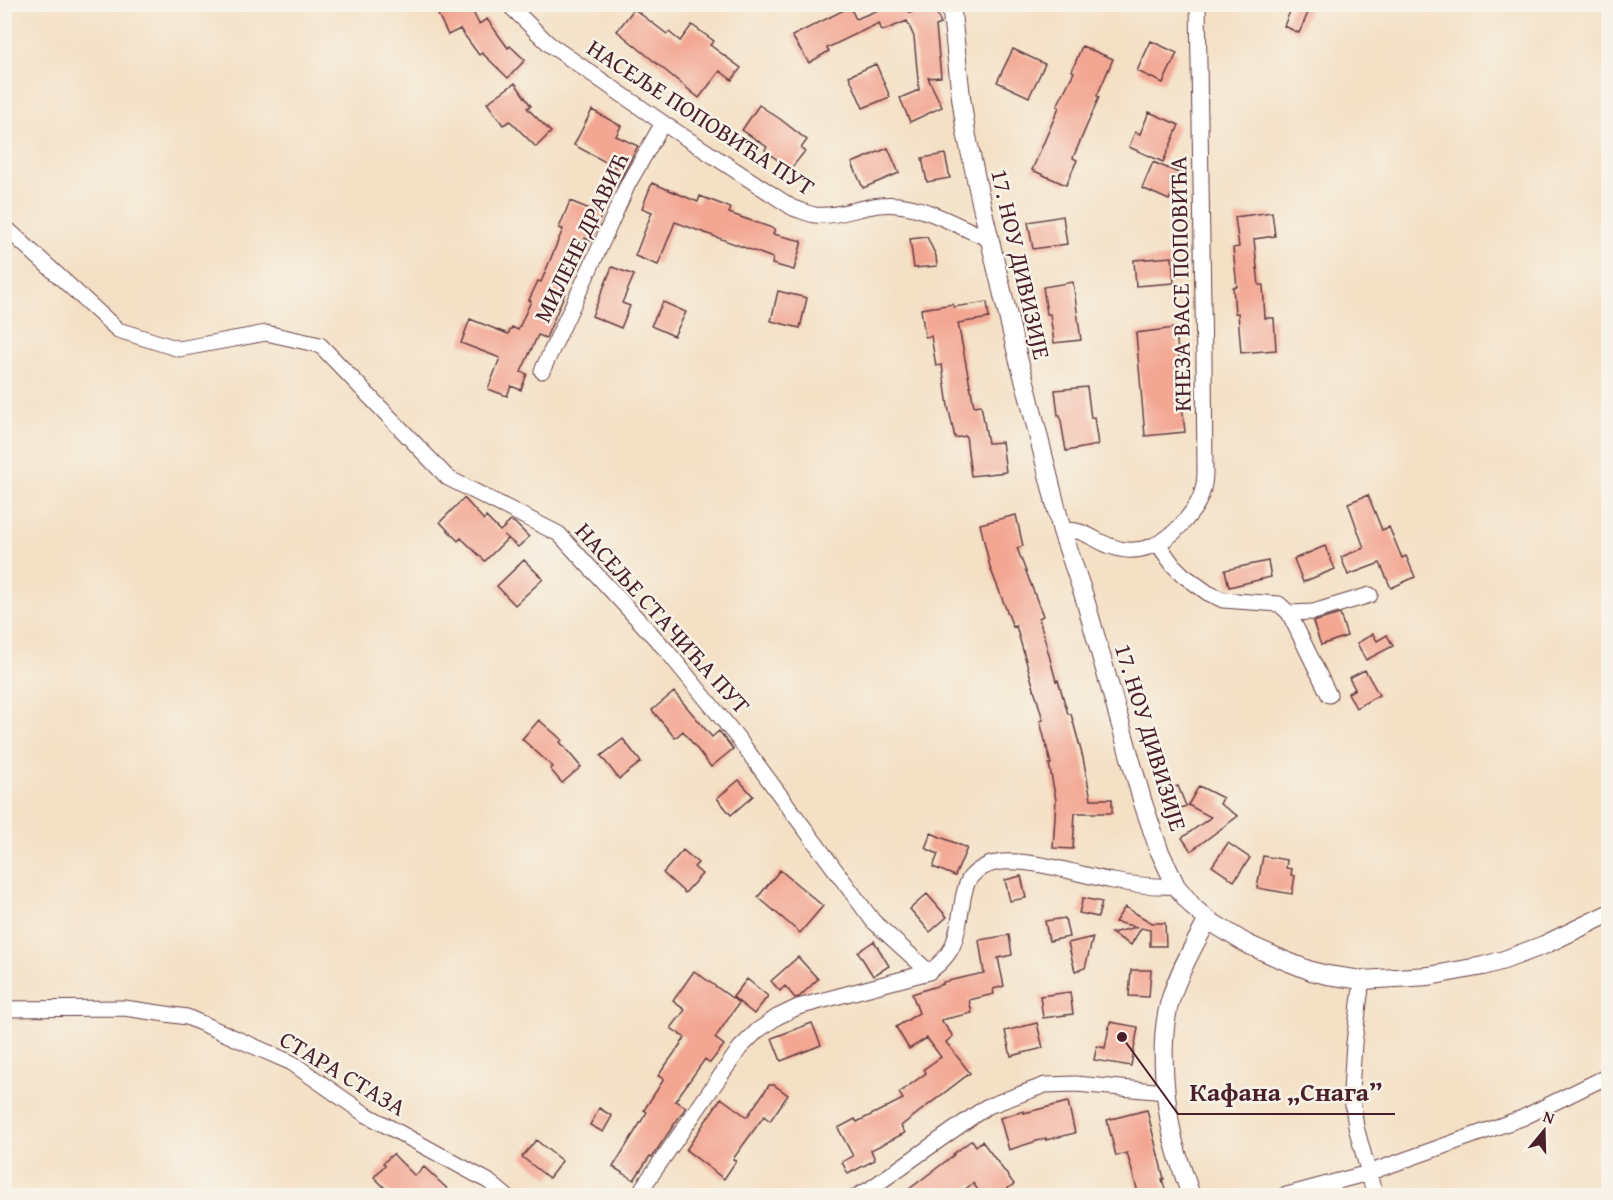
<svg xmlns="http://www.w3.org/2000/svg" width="1613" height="1200" font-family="'Gentium Book Plus',serif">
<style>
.building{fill:#f3a692}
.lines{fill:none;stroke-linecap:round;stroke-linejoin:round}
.minor-casing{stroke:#643c42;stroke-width:17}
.tertiary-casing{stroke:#643c42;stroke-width:20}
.minor{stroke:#fff;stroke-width:15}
.tertiary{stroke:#fff;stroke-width:18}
.labels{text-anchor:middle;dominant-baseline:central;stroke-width:5;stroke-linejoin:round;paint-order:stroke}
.street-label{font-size:24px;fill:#4a1f2b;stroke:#f7f3e8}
.leader{fill:none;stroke:#4a1f2b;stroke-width:2}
.callout-dot{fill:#4a1f2b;stroke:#f7f3e8;stroke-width:2}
.callout-label{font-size:26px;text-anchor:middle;font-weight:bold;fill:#4a1f2b;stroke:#f7f3e8;stroke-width:5;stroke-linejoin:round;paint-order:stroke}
</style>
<rect width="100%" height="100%" fill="#f7f3e8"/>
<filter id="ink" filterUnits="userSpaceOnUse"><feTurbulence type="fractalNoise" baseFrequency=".0167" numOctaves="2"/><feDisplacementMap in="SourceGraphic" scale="12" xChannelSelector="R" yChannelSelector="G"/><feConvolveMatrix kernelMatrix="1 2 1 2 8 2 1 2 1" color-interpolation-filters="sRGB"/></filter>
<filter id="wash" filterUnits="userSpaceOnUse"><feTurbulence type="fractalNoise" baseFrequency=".008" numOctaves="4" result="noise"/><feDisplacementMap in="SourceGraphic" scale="24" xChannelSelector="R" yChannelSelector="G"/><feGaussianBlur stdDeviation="1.35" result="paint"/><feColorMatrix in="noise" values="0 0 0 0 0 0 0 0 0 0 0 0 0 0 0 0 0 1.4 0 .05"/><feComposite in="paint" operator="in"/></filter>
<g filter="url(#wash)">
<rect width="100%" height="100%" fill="#f4e0c5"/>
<g id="blocks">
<!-- building -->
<path class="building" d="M 433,4 L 469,4 L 479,24 L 487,19 L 508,48 L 510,46 L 525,60 L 508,78 L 482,53 L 479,55 L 460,29 L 448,35 Z
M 893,4 L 906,4 L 910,13 L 923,8 L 925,13 L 935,9 L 941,24 L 936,26 L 941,77 L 928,78 L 942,107 L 910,122 L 900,98 L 919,90 L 914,37 L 907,21 L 882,31 L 879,23 L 827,48 L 829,51 L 809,63 L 792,36 L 850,7 L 856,19 Z
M 1293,4 L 1312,4 L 1299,33 L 1284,26 Z
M 634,9 L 667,34 L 669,32 L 680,41 L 692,25 L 714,41 L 710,45 L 741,68 L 732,80 L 720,71 L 699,98 L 617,31 Z
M 1151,41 L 1177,53 L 1163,83 L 1137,71 Z
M 1082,46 L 1113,59 L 1097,96 L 1099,97 L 1073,158 L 1077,160 L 1066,185 L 1032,170 L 1059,107 L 1057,106 L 1074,72 L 1072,71 Z
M 1013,49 L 1045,64 L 1029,97 L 997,82 Z
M 876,64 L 890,97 L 863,108 L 849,76 Z
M 515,83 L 531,106 L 527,108 L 551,132 L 536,147 L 510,121 L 503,125 L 487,103 Z
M 759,105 L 780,119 L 807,140 L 801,148 L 805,151 L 790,170 L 765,150 L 767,147 L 742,130 Z
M 592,110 L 621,126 L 616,136 L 638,146 L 616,187 L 607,183 L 615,167 L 574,145 Z
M 1149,112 L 1179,125 L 1163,162 L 1129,147 L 1135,132 L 1140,134 Z
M 888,148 L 899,173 L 863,188 L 852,163 Z
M 945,154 L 950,178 L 927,182 L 922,158 Z
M 1153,162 L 1181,174 L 1169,200 L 1142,188 Z
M 652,183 L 698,202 L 700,196 L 731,208 L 729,213 L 775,229 L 773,234 L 802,241 L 794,270 L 772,264 L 773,258 L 675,222 L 658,265 L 635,256 L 652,212 L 642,208 Z
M 570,201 L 602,214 L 591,241 L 585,238 L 562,291 L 565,293 L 546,338 L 538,335 L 521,372 L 527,374 L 521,390 L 511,386 L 507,396 L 488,389 L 500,358 L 461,343 L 470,319 L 508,334 L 512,327 L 518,330 L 531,301 L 529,300 L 538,281 L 541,282 L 563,229 L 559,228 Z
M 1272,212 L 1275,236 L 1254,239 L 1259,285 L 1263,285 L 1265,318 L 1274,318 L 1276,350 L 1241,353 L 1238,313 L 1235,313 L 1233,287 L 1237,287 L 1233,248 L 1239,247 L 1235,217 Z
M 1063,216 L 1067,244 L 1033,249 L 1028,222 Z
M 927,237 L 936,256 L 937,266 L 914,268 L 910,239 Z
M 1172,257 L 1174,283 L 1136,286 L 1134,260 Z
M 612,267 L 634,275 L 622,303 L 630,306 L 621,328 L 592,316 Z
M 1073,282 L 1081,340 L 1054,343 L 1050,314 L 1047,314 L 1043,287 Z
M 778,291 L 807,298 L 800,328 L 771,321 Z
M 663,302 L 686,312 L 674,336 L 651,326 Z
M 987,302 L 989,318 L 958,323 L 974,406 L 981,405 L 988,443 L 1002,442 L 1006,472 L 971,476 L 966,436 L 955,438 L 948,406 L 942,365 L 936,366 L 931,336 L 925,337 L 921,309 L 953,304 L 954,307 Z
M 1175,328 L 1184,395 L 1181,395 L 1185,432 L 1145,436 L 1136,333 Z
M 1087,387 L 1091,418 L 1094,417 L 1098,445 L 1066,451 L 1060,415 L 1058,415 L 1055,390 Z
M 1368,495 L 1382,530 L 1389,527 L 1402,558 L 1406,556 L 1415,577 L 1391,588 L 1380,563 L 1348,575 L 1341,557 L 1364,548 L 1348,503 Z
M 464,498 L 484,520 L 486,517 L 500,531 L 511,521 L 515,523 L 529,537 L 518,547 L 504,535 L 508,538 L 485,561 L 461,538 L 458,541 L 440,522 Z
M 1016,515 L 1023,546 L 1017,548 L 1043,616 L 1039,618 L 1056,681 L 1058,680 L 1068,714 L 1071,714 L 1083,758 L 1091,799 L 1112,799 L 1112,813 L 1075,813 L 1073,849 L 1053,848 L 1056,800 L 1049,764 L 1051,764 L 1040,721 L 1043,720 L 1016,626 L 1013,627 L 990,567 L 980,524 Z
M 1325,546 L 1335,569 L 1303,582 L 1294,559 Z
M 524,560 L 543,579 L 515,605 L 497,586 Z
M 1268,561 L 1271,577 L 1229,587 L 1225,570 Z
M 1340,614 L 1347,636 L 1321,645 L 1313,622 Z
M 1373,634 L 1377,641 L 1387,635 L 1393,646 L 1366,660 L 1357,643 Z
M 1365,670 L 1379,695 L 1356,708 L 1348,693 L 1355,689 L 1349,678 Z
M 674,692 L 712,737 L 719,731 L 733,749 L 711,767 L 683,731 L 675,738 L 652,710 Z
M 539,720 L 562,740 L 560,742 L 581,767 L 562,783 L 550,769 L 553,767 L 522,739 Z
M 623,739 L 641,762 L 619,779 L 601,756 Z
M 739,780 L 753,796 L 731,815 L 717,798 Z
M 1178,786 L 1186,806 L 1170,812 L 1162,792 Z
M 1199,786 L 1223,798 L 1220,804 L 1238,816 L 1191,851 L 1182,838 L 1211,817 L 1188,805 Z
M 931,833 L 967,848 L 955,876 L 933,867 L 938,854 L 925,848 Z
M 1228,843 L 1250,858 L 1234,881 L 1212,866 Z
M 683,850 L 698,863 L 694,867 L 702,874 L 685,893 L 663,873 Z
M 1263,856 L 1287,860 L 1286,868 L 1292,869 L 1291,875 L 1295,876 L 1292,894 L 1257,888 Z
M 780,870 L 823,906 L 800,933 L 758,897 Z
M 1021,876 L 1026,898 L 1010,901 L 1005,880 Z
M 927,894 L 947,917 L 930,932 L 910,909 Z
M 1083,898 L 1102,902 L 1098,917 L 1079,913 Z
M 1125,907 L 1152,923 L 1165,923 L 1166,946 L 1150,946 L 1150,930 L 1141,928 L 1131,945 L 1111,933 L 1137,927 L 1115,922 Z
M 1065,918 L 1069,937 L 1049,941 L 1045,921 Z
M 1009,935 L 1012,955 L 998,958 L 1004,986 L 993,989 L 994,994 L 969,1000 L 972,1013 L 941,1020 L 953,1036 L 946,1042 L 970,1073 L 901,1126 L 905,1133 L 871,1150 L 875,1160 L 848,1174 L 842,1162 L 853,1156 L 838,1128 L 855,1119 L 857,1122 L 903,1099 L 899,1093 L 926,1073 L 924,1069 L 941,1057 L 927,1038 L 909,1049 L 896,1027 L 919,1013 L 912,994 L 943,984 L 943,982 L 984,973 L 979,940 Z
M 1093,937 L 1085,968 L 1075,971 L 1068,943 Z
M 874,941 L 889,966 L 873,976 L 858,952 Z
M 798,957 L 818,979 L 799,997 L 795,998 L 785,986 L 780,991 L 771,981 Z
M 1131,970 L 1151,970 L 1149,997 L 1129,996 Z
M 694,971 L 739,1003 L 715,1038 L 724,1045 L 710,1063 L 705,1059 L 675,1101 L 686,1107 L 652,1157 L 650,1156 L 634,1180 L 613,1167 L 647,1112 L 644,1110 L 664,1079 L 658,1076 L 685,1038 L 671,1028 L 685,1010 L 673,1001 Z
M 747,979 L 768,996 L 754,1014 L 733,997 Z
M 1070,992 L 1073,1014 L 1043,1018 L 1040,996 Z
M 1110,1022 L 1138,1027 L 1131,1066 L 1094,1060 L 1097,1046 L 1105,1048 Z
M 812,1023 L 821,1045 L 781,1061 L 772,1038 Z
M 1037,1023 L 1043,1048 L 1011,1056 L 1005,1031 Z
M 769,1085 L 774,1085 L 788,1095 L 770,1121 L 764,1116 L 733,1159 L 736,1161 L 724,1179 L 686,1150 L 721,1098 L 747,1117 Z
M 1068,1102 L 1075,1133 L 1046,1140 L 1046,1138 L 1009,1150 L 1000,1118 L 1024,1111 L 1024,1113 Z
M 599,1108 L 612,1116 L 603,1132 L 590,1125 Z
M 1147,1110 L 1164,1179 L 1162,1179 L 1167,1196 L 1139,1196 L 1127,1153 L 1116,1156 L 1107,1120 Z
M 536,1140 L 562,1161 L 549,1178 L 522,1157 Z
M 972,1140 L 976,1146 L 982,1141 L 1014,1184 L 997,1196 L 982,1196 L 973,1183 L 957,1196 L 900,1196 L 954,1155 L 953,1154 Z
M 393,1154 L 415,1176 L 424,1167 L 455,1196 L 393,1196 L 374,1177 L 385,1165 L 383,1163 Z"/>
</g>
</g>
<g filter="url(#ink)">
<use href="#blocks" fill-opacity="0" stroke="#643c42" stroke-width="1.5"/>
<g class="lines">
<defs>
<path id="minor" d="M 508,4 L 549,44 L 663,123 L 793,208 C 800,210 808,214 815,215 C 843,218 870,201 898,205 C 930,208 960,228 990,239
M 4,226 L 118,330 L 179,349 L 266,333 L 320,345 L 448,478 L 559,534 L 667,651 L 737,737 L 873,921 L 929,972
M 542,371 L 599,249 L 628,184 L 663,123
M 1062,531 C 1082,527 1093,540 1110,546 C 1137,557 1164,545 1182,524 C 1196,508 1204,497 1205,474 L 1204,362 L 1198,4
M 1158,544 L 1173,565 L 1183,575 L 1208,593 L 1223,600 L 1279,604 L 1289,613 L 1313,612 L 1370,595
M 1289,613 L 1329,695
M 1362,980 L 1354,1043 L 1351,1091 L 1356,1127 L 1375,1196
M 4,1009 L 124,1008 L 187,1017 L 292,1063 L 365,1114 L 488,1181 L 506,1196
M 639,1196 L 643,1187 L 740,1048 L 757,1031 L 777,1017 L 798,1007 L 929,972 C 957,952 956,937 962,905 C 963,897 965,887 969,879 C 975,871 987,864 996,863 C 1028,857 1080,875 1113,881 C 1134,885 1155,887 1176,886
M 857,1196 L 870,1189 L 986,1107 L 1045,1085 L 1076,1084 L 1166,1092
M 1283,1196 L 1368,1173 L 1522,1118 L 1608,1076"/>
<path id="tertiary" d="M 951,4 L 961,97 L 966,132 L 982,207 L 1018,358 L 1026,386 L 1062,531 L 1084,596 L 1143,803 L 1159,850 L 1176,886 L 1194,908 L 1208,920 L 1247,944 L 1281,959 L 1311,971 L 1327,975 L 1362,980 L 1429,976 L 1483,966 L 1504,960 L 1544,945 L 1608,914
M 1191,1196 C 1185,1177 1177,1157 1173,1138 C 1165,1103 1160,1049 1167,1014 C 1172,984 1193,946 1208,920"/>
</defs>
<!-- minor casing -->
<use href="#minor" class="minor-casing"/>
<!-- tertiary casing -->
<use href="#tertiary" class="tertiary-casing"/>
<!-- minor -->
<use href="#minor" class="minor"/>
<!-- tertiary -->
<use href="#tertiary" class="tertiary"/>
</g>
</g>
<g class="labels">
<!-- street labels -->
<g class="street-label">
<text transform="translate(701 117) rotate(33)">НАСЕЉЕ ПОПОВИЋА ПУТ</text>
<text transform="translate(581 237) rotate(-64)">МИЛЕНЕ ДРАВИЋ</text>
<text transform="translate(1021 264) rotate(77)">17. НОУ ДИВИЗИЈЕ</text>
<text transform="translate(1180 284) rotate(-91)">КНЕЗА ВАСЕ ПОПОВИЋА</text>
<text transform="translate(663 618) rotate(48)">НАСЕЉЕ СТАЧИЋА ПУТ</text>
<text transform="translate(1151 737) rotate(73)">17. НОУ ДИВИЗИЈЕ</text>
<text transform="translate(343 1073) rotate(31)">СТАРА СТАЗА</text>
</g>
</g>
<!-- callouts -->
<path class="leader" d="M1122 1037L1178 1114H1395"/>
<circle class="callout-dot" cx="1122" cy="1037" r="6"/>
<g class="callout-label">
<text x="1286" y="1101">Кафана „Снага”</text>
</g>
<!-- margin -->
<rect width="1613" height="1200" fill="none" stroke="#f7f3e8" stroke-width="24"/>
<!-- north arrow -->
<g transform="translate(1544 1131) rotate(19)" stroke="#f7f3e8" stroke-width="4.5" paint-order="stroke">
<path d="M0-4.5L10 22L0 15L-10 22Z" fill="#4a1f2b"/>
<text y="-9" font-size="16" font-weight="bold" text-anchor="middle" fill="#4a1f2b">N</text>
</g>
</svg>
